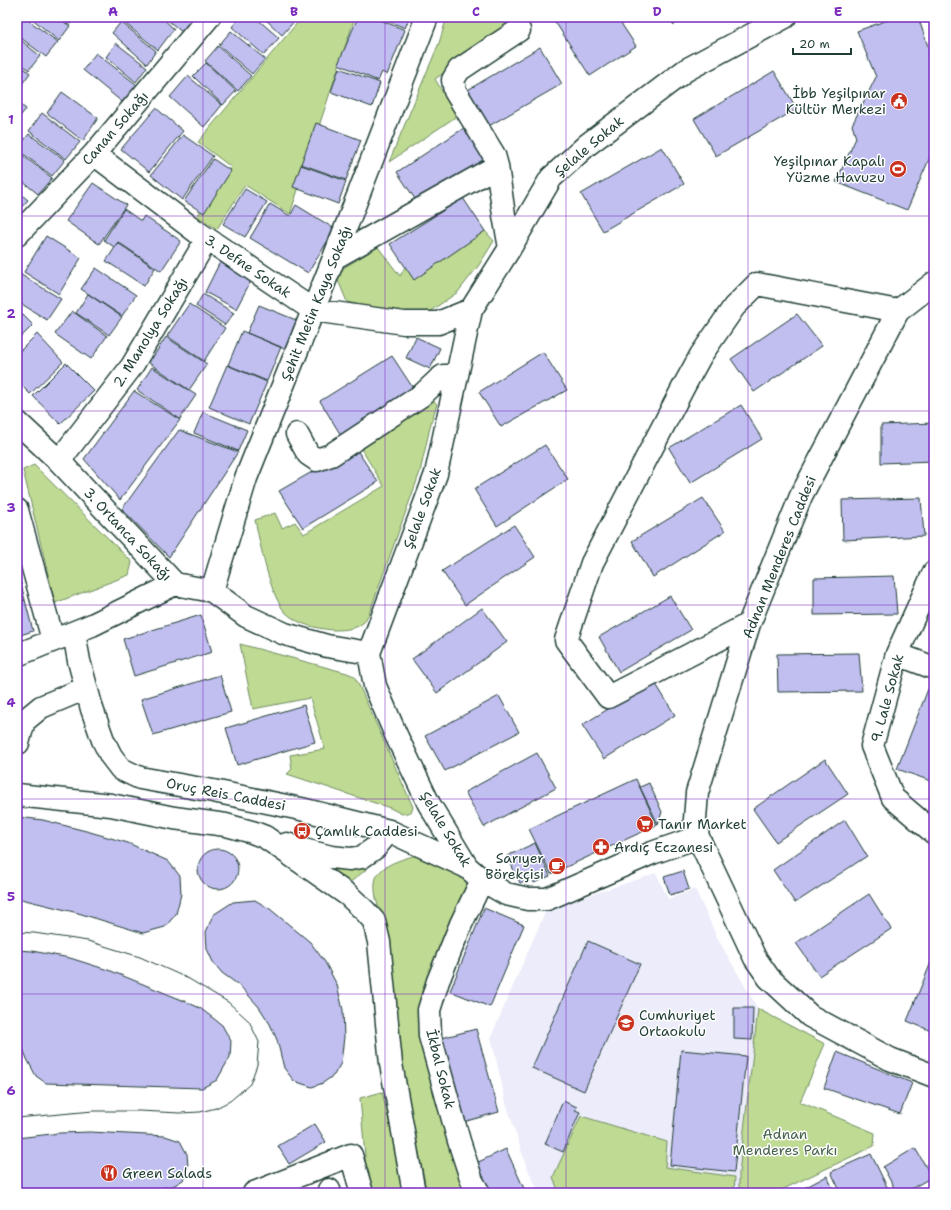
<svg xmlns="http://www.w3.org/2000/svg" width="951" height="1210" font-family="'Shantell Sans',sans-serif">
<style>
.built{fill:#ececfa}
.green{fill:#bfda92;stroke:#6f8c63}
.building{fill:#c1bef0;stroke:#1f3d34}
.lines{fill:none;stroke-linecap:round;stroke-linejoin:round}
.minor-casing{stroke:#1f3d34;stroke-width:25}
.minor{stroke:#fff;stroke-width:22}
.tram{stroke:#1f3d34;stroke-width:1}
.grid{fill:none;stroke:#7b2cbf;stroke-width:1;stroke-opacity:0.55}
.labels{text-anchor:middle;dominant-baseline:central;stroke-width:3;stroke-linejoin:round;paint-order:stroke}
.poi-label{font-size:14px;fill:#1f3d34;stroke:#fff;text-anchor:start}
.street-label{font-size:14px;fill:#1f3d34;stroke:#fff}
.park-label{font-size:14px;fill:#47644c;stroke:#fff}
.neatline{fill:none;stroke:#7b2cbf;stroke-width:1.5}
.grid-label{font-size:13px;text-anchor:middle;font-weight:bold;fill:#7b2cbf}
</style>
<rect width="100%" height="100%" fill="#fff"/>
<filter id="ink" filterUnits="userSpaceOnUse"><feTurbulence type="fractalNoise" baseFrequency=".025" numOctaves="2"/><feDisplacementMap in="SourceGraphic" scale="8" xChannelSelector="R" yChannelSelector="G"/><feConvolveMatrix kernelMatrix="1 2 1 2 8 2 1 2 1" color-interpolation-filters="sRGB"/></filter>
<g filter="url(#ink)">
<!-- built -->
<path class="built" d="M 656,873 L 668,899 L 695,889 L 718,939 L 758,1009 L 739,1173 L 739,1193 L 539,1193 L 526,1165 L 506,1103 L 491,1037 L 546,910 Z"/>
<!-- green -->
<path class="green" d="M 302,17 L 355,17 L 290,214 L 245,185 L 217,229 L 197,216 L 231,167 L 198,142 Z
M 447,17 L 521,17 L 522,18 L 435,79 L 457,116 L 389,162 L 439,43 Z
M 485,231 L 494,241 L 479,265 L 458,292 L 429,312 L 395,313 L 347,302 L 335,273 L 378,247 L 400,276 L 405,267 Z
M 432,399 L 437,404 L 431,423 L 420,472 L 369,614 C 367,616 366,620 364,622 C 356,630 342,630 332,630 C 315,628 299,625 286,613 C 270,597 260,543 255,520 L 275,513 L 282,528 L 295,522 L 304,534 L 384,486 L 360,447 Z
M 34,465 L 132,562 L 129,575 L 55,603 L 23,470 Z
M 240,644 L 347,673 L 354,676 L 358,683 L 413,807 L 411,812 L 402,814 L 390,808 L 287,774 L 292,769 L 290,755 L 325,749 L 310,698 L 253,709 Z
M 413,856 L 424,856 L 469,876 L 472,892 L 422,991 L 425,1042 L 470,1193 L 427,1193 C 415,1135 404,1076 395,1017 C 391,989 390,961 385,933 C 383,916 373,899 375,882 C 377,866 400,860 413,856 Z
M 327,867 L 367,869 L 348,884 L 333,874 Z
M 758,1009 L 825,1044 L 800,1102 L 875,1133 L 874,1146 L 775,1193 L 739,1193 L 739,1173 Z
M 382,1092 L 404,1186 L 405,1193 L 374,1193 L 366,1168 L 360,1098 Z
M 581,1116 L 667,1142 L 665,1167 L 735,1177 L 734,1193 L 559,1193 L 553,1177 Z"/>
<!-- building -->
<path class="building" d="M 17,17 L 24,17 L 58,42 L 46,57 L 17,35 Z
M 30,17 L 57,17 L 70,26 L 59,41 Z
M 61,17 L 75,17 L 70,24 Z
M 123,17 L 161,17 L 174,29 L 158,50 L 121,20 Z
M 164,17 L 197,17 L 183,33 Z
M 240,17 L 255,17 L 279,38 L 264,55 L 232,27 Z
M 263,17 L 298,17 L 282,35 Z
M 358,17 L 373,17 L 405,30 L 387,75 L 382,72 L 378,81 L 338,64 Z
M 379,17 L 410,17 L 405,28 Z
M 552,17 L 617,17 L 636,46 L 590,76 Z
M 668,17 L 684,17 L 674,25 Z
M 896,17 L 918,17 L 934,64 L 934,148 L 907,210 L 836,182 L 856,138 L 852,125 L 876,77 L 857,31 Z
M 121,22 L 156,51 L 147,64 L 112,33 Z
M 231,31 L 265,59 L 252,74 L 219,45 Z
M 17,37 L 40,56 L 29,70 L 17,60 Z
M 116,43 L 147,67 L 136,82 L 106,57 Z
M 218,46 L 251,76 L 238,91 L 205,61 Z
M 540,47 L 562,84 L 487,127 L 466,91 Z
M 96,53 L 137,85 L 122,102 L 83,70 Z
M 17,63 L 30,73 L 17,91 Z
M 206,63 L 236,91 L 223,105 L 193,76 Z
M 339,68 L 380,83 L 372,107 L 331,92 Z
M 774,71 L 797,109 L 716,156 L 694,119 Z
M 188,76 L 222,105 L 204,127 L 170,97 Z
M 62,92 L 98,118 L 83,141 L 47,113 Z
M 17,102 L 26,109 L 17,120 Z
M 156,108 L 183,131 L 149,172 L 121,149 Z
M 42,113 L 80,142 L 66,159 L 29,131 Z
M 316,123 L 361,140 L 346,180 L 301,164 Z
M 467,126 L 488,159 L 419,205 L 397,172 Z
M 29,134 L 65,160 L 52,176 L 17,149 Z
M 183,135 L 213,156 L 182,200 L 151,175 Z
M 662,147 L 684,184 L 603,231 L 581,194 Z
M 17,151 L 52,178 L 38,194 L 17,177 Z
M 213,159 L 231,171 L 204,213 L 184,201 Z
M 301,165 L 346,181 L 338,204 L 293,187 Z
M 93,183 L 126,205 L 99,244 L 66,221 Z
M 245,189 L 267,202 L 245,237 L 223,224 Z
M 17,191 L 28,200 L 17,212 Z
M 463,198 L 485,231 L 414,280 L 390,244 Z
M 270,204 L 290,216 L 296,205 L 335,229 L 308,273 L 250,238 Z
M 124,209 L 141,221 L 144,216 L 181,241 L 161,271 L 118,242 L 114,247 L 104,240 Z
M 46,236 L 81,258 L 59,294 L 24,272 Z
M 118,243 L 155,268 L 144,286 L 106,261 Z
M 220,262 L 252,279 L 236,309 L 205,292 Z
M 96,268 L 136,295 L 122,316 L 81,289 Z
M 18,273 L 61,299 L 47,320 L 17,301 L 17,275 Z
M 88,294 L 122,317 L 109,335 L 76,313 Z
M 203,294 L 234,313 L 225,325 L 196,306 Z
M 189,304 L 225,328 L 204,361 L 167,336 Z
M 259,305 L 301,322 L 289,351 L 247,333 Z
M 17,309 L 33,325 L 17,341 Z
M 72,311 L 107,336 L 91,359 L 55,334 Z
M 797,314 L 822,346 L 754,392 L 731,359 Z
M 242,331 L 281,347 L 267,381 L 228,365 Z
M 37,334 L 63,362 L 30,394 L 17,381 L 17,354 Z
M 166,337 L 207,364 L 189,390 L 149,363 Z
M 416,337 L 440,348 L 430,369 L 406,358 Z
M 543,352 L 567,390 L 501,427 L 479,392 Z
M 392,356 L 415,391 L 342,437 L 320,401 Z
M 66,363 L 94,391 L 60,424 L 33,396 Z
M 227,365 L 267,382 L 249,424 L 209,407 Z
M 152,367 L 196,395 L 180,419 L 137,390 Z
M 134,391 L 180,420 L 120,500 L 84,459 Z
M 741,405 L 762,439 L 690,483 L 669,448 Z
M 203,412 L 247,430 L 238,451 L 194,433 Z
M 934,423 L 934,461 L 881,463 L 881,425 Z
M 179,430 L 238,452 L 169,557 L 122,509 Z
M 545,445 L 568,479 L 497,526 L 474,489 Z
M 355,447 L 378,482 L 303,528 L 279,491 Z
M 703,498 L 725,531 L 653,577 L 632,541 Z
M 921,498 L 924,536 L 843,540 L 842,500 Z
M 514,525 L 535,557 L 465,605 L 442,571 Z
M 894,576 L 897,614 L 814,615 L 814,578 Z
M 17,580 L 20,580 L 25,600 L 17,602 Z
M 670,596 L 691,630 L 619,672 L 599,637 Z
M 25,600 L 33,631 L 17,636 L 17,602 Z
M 482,608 L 507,642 L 437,693 L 412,659 Z
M 201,615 L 212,652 L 134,676 L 123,639 Z
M 859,653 L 862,691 L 778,692 L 777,654 Z
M 220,675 L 231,712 L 153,735 L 141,699 Z
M 654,681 L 675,715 L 604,759 L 582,725 Z
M 928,689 L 934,692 L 934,782 L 897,769 Z
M 499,696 L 519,732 L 445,771 L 425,736 Z
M 304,705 L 315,742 L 237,765 L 226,728 Z
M 537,753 L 556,788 L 484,827 L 465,792 Z
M 825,759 L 848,794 L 776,842 L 753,809 Z
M 636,779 L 657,825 L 551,874 L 529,829 Z
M 649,783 L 662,812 L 658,824 L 640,787 Z
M 17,817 L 43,820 L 90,832 L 128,843 L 168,861 L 180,876 L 181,894 L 176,914 L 165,927 L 143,933 L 78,913 L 17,898 Z
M 845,820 L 867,856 L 795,903 L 773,870 Z
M 535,843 L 550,876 L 534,883 L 532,878 L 520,883 L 507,856 Z
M198 869a20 20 0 1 1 40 0a20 20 0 1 1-40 0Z
M 683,871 L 689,889 L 670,895 L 664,877 Z
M 869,894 L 891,929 L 819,976 L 796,943 Z
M 255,900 L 270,909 L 310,942 L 325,962 L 337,985 L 343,1010 L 344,1037 L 341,1063 L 334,1075 L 323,1083 L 312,1087 L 294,1081 L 284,1068 L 277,1040 L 270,1024 L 259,1007 L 240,986 L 222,973 L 213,962 L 207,949 L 206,932 L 213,915 L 233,902 Z
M 484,908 L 524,925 L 490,1007 L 450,991 Z
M 588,941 L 640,964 L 584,1091 L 532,1068 Z
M 17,950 L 32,951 L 70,958 L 111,971 L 182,1000 L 200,1008 L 222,1025 L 231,1041 L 230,1057 L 217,1080 L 202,1088 L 46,1083 L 36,1076 L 27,1059 L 17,1033 Z
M 934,955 L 934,1032 L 907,1021 Z
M 734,1008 L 753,1008 L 752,1040 L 734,1039 Z
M 476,1029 L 499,1112 L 456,1124 L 434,1040 Z
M 681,1050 L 746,1056 L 734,1172 L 670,1165 Z
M 837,1052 L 912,1083 L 900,1114 L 824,1088 Z
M 563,1101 L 577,1107 L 575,1110 L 580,1112 L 563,1152 L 545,1144 Z
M 315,1124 L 326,1142 L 289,1164 L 278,1146 Z
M 90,1132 L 165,1136 L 180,1141 L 187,1154 L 188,1166 L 183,1180 L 173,1186 L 133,1193 L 17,1193 L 17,1138 L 60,1133 Z
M 915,1148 L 932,1177 L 904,1193 L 897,1193 L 883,1167 Z
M 506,1149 L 526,1193 L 485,1193 L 472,1165 Z
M 871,1154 L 890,1193 L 841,1193 L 831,1172 Z
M 827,1176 L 835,1193 L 795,1193 Z"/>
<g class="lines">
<defs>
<path id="minor" d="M 94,154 L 197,232 L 313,310 L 404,323 L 438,323 L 471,310
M 17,235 L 94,154 L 209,17
M 510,248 L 504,215 L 497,166 L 494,155 L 455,91 L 453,80 L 459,70 L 519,30
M 334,258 L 497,166
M 934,283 L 898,311 L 801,496 L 749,624 L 697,793 L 695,819 L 698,837 L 755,958 L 769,978 L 810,1016 L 890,1059 L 934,1076
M 17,422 L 59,461 L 175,584 L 212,591 L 246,616 L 285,634 L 327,646 L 369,653
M 297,434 L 308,454 L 317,460 L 331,455 L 422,395 L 438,380 L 443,376 L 451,376 L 456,378
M 59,461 L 132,366 L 207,239
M 17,510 L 53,640
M 934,572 L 897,654 L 872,746 L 893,798 L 934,833
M 212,591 L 246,478 L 334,258 L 427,17
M 749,624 L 608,697 L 566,640 L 592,563 L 684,386 L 701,355 L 734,307 L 757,284 L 898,311
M 74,633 L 79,661 L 92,709 L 103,740 L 111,756 L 121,769 L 140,778 L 213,791 L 301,809 L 389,831 L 467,867
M 897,654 L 934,668
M 17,655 L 92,625 L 175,584
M 18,743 L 24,721 L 41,707 L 86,688
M 17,795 L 111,805 L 174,818 L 226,825 L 252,832 L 265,837 L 348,895 L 365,911 L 374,921 L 379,942 L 391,1064 L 414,1193
M 698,837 L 652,853 L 547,899 L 528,899 L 506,894 L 482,880 L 467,867 L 429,804 L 396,735 L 375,686 L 369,653 L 436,474 L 471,310 L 510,248 L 551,178 L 587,145 L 686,70 L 785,17
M 287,844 L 304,850 L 331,857 L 350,859 L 362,857 L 375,848 L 389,831
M 329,1190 L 330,1193
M 254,1193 L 351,1155 L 362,1193
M 479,1193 L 472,1181 L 459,1141 L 430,1036 L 429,1010 L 438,981 L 461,924 L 482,880"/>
</defs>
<!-- minor casing -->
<use href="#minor" class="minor-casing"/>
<!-- minor -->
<use href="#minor" class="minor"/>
<!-- tram -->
<path class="tram" d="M 17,932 L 34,933 L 88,941 L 140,957 L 189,979 L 228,1002 L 249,1021 L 259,1042 L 257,1065 L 250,1084 L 230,1101 L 216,1108 L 200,1112 L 180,1113 L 139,1111 L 93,1111 L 17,1118"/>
</g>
</g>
<!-- grid -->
<path class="grid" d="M 203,17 L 203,1193M 385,17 L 385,1193M 566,17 L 566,1193M 748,17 L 748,1193M 17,216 L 934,216M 17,411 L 934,411M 17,605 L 934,605M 17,799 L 934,799M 17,994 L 934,994"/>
<!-- icons -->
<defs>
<symbol id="civic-disc" viewBox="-11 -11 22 22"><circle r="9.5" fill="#c8321e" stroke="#fff"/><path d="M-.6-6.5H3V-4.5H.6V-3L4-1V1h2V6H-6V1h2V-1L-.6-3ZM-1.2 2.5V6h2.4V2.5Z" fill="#fff"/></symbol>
<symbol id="stadium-disc" viewBox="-11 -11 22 22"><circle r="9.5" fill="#c8321e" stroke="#fff"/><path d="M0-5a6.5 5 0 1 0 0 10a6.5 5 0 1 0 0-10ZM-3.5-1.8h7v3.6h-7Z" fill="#fff"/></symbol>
<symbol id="supermarket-disc" viewBox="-11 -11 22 22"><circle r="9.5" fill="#c8321e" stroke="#fff"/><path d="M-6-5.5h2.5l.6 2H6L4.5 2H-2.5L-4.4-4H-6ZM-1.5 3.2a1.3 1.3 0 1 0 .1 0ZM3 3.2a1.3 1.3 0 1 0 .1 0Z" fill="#fff"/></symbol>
<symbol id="bus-disc" viewBox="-11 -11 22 22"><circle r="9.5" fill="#c8321e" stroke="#fff"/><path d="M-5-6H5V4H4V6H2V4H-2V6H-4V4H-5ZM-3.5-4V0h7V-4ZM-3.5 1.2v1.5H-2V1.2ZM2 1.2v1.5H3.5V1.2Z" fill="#fff"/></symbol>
<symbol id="pharmacy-disc" viewBox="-11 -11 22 22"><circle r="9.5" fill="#c8321e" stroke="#fff"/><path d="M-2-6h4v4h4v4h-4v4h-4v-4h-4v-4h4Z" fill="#fff"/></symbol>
<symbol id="cafe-disc" viewBox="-11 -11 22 22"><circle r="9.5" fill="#c8321e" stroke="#fff"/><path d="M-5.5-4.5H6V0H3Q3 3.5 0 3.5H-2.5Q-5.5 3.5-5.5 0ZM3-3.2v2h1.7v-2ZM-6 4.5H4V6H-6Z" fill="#fff"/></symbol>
<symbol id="school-disc" viewBox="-11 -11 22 22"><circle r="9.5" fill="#c8321e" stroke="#fff"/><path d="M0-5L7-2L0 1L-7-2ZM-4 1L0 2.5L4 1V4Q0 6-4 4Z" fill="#fff"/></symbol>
<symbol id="restaurant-disc" viewBox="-11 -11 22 22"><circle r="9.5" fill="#c8321e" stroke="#fff"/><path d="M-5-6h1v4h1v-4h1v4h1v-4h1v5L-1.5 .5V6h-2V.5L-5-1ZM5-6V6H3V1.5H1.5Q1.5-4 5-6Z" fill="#fff"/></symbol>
</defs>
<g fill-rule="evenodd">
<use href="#civic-disc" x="889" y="91" width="20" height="20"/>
<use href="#stadium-disc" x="888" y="159" width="20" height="20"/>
<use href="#supermarket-disc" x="635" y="814" width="20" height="20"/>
<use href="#bus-disc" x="292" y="821" width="20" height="20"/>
<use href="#pharmacy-disc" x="591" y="837" width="20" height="20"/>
<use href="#cafe-disc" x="547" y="856" width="20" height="20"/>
<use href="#school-disc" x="616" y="1013" width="20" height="20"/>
<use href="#restaurant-disc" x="99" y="1163" width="20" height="20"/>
</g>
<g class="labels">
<!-- poi labels -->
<g class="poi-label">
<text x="886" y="93" text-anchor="end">İbb Yeşilpınar<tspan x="886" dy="16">Kültür Merkezi</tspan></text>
<text x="885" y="161" text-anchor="end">Yeşilpınar Kapalı<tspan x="885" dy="16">Yüzme Havuzu</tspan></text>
<text x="658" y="824">Tanır Market</text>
<text x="315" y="831">Çamlık Caddesi</text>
<text x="614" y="847">Ardıç Eczanesi</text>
<text x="544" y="858" text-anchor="end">Sarıyer<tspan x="544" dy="16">Börekçisi</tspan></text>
<text x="639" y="1015">Cumhuriyet<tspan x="639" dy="16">Ortaokulu</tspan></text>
<text x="122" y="1173">Green Salads</text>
</g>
<!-- street labels -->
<g class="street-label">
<text transform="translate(115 128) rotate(-49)">Canan Sokağı</text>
<text transform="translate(589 146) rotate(-40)">Şelale Sokak</text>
<text transform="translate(248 266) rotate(34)">3. Defne Sokak</text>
<text transform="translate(316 303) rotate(-68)">Şehit Metin Kaya Sokağı</text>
<text transform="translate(150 332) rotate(-58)">2. Manolya Sokağı</text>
<text transform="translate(422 508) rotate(-70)">Şelale Sokak</text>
<text transform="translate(128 534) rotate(47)">3. Ortanca Sokağı</text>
<text transform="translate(779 557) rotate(-68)">Adnan Menderes Caddesi</text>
<text transform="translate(887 698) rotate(-75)">9. Lale Sokak</text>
<text transform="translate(226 794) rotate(11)">Oruç Reis Caddesi</text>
<text transform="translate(446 829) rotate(59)">Şelale Sokak</text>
<text transform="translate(441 1069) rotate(76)">İkbal Sokak</text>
</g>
<!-- park labels -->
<g class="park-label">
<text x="785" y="1134">Adnan<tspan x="785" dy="16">Menderes Parkı</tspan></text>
</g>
</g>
<!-- margin -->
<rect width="951" height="1210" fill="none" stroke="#fff" stroke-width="44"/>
<!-- scale -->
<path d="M793 48v6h58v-6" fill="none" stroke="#1f3d34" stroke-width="2"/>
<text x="799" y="48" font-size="12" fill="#1f3d34" stroke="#ffffff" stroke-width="3" paint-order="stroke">20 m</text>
<rect x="22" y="22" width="907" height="1166" class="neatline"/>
<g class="grid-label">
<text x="113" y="16">A</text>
<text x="294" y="16">B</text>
<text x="476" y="16">C</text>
<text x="657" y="16">D</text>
<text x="838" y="16">E</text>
<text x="11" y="124">1</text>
<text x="11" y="318">2</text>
<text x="11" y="512">3</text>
<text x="11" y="707">4</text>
<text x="11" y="901">5</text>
<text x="11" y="1095">6</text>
</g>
</svg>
